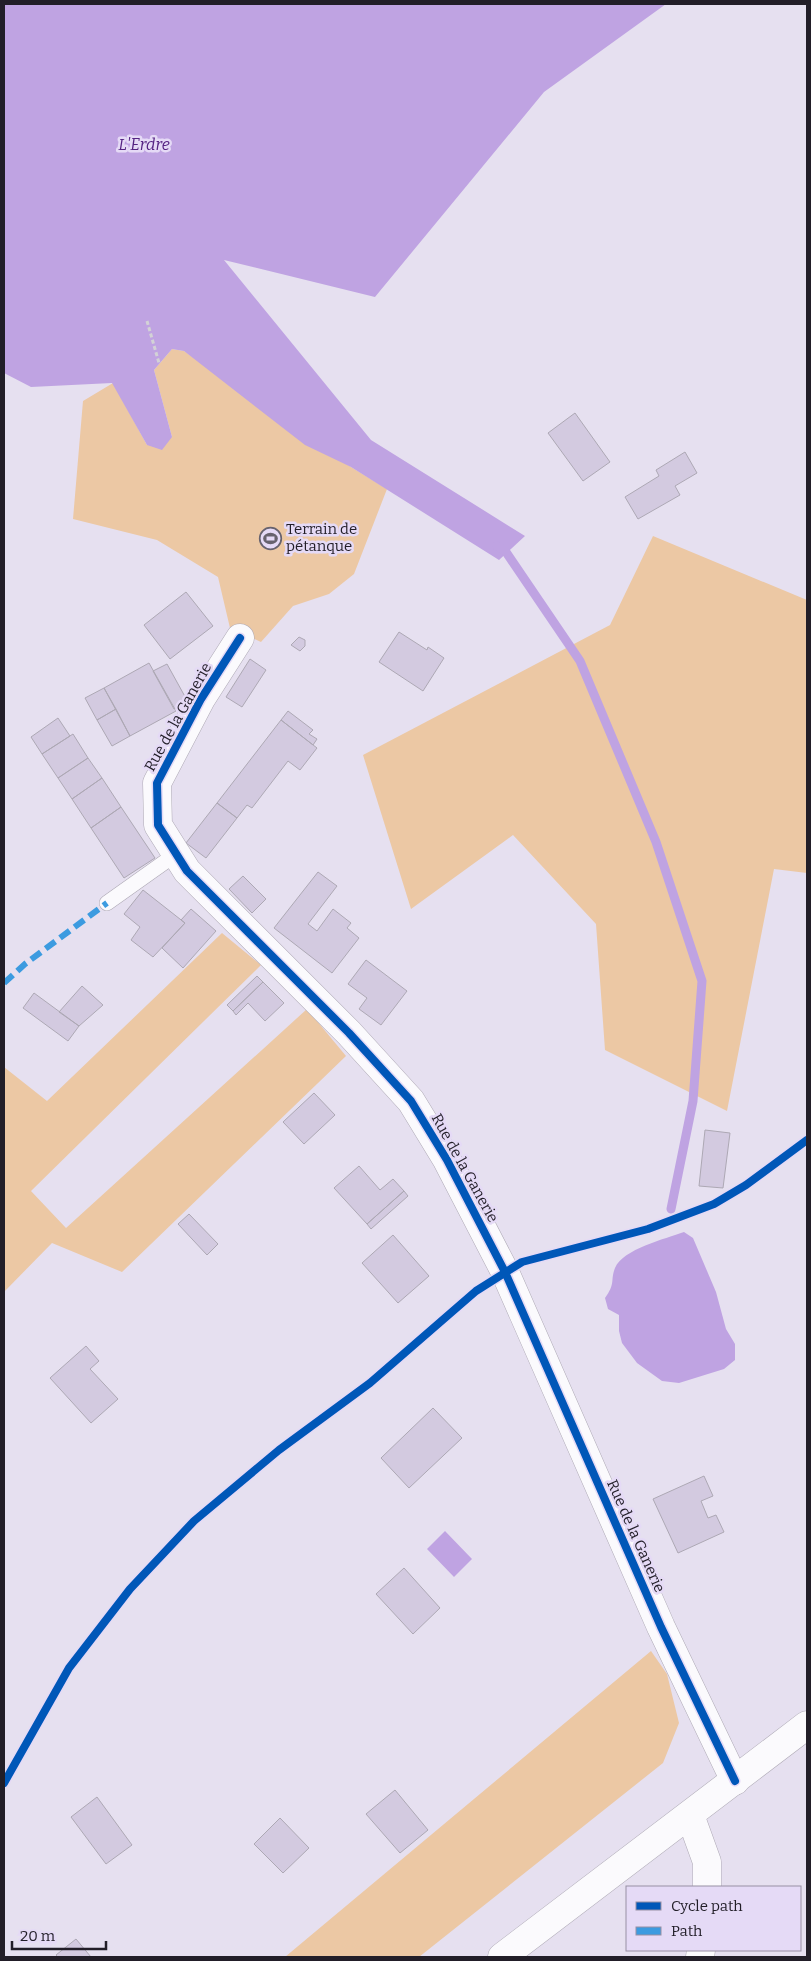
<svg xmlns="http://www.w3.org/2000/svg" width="811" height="1961" font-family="Bitter,serif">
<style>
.green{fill:#ecc8a4}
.water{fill:#bfa3e2}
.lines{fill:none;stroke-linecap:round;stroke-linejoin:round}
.stream{stroke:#bfa3e2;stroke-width:9}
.building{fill:#d3cae0;stroke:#ada8b4}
.service-casing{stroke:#aea9b5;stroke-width:16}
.minor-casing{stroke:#aea9b5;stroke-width:29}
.secondary-casing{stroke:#aea9b5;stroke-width:29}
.path{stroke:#d3d2d6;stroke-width:3;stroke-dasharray:4 2.5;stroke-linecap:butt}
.service{stroke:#fbfafd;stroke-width:15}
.minor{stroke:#fbfafd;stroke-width:28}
.secondary{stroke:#fbfafd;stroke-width:28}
.quiet{stroke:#3c9be0;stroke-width:6;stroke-dasharray:12 6;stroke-linecap:butt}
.cycleway-casing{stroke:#e5daf6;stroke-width:11}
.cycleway{stroke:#0057b8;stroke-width:8}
.labels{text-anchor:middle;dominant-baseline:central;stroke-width:5;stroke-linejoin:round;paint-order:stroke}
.poi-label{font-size:15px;fill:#221e28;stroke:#e5daf6;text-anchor:start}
.street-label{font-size:15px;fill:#221e28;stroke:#e5daf6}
.water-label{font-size:16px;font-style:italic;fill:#542282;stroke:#e5daf6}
</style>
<rect width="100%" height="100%" fill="#e6e0f0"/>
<!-- green -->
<path class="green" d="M 172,349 L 184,351 L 351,467 L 387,489 L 354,574 L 329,594 L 293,606 L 261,642 L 230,628 L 218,577 L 157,540 L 73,519 L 83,401 L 113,383 L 147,445 L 172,437 L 154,370 Z
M 653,536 L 807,600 L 807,873 L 774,869 L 727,1111 L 605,1050 L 596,924 L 513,835 L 411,909 L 363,755 L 610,625 Z
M 222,933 L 261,965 L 31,1191 L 66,1228 L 307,1009 L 346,1056 L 122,1272 L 52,1243 L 4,1292 L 4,1067 L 47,1101 Z
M 651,1651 L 667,1674 L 679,1723 L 663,1763 L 419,1957 L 285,1957 Z"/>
<!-- water -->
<path class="water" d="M 4,4 L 666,4 L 544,92 L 375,297 L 224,260 L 371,440 L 525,536 L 499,560 L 351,467 L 305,445 L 184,351 L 172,349 L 154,370 L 172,437 L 162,450 L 147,445 L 112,383 L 31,387 L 4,373 Z
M 684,1232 L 693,1238 L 716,1292 L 726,1329 L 735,1344 L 735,1360 L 724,1369 L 679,1383 L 662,1381 L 637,1363 L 622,1343 L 619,1331 L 619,1315 L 608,1309 L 605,1298 C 616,1283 610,1281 615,1268 C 623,1249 665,1239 684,1232 Z
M 445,1531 L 472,1559 L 454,1577 L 427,1549 Z"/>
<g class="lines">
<!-- stream -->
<path class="stream" d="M 497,546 L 506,552 L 580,661 L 656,842 L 702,981 L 693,1101 L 671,1209"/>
</g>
<!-- building -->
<path class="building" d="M 575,413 L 610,462 L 583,481 L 548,433 Z
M 685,452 L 697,473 L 675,486 L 680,495 L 638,519 L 625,497 L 659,476 L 656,470 Z
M 186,592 L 213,626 L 170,659 L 144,625 Z
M 399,632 L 427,650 L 428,647 L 444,658 L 423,691 L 379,662 Z
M 299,637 L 305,640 L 305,646 L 300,651 L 291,645 Z
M 250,659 L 266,670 L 242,707 L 226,697 Z
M 149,663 L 176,711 L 130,736 L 104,688 Z
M 167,664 L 188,702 L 174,709 L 153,671 Z
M 104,688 L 116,709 L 97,720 L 85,698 Z
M 116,709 L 130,736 L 112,746 L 97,720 Z
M 288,711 L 313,730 L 309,734 L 317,739 L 313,745 L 281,720 Z
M 58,718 L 70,736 L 42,754 L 31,737 Z
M 281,720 L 317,748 L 300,770 L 288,761 L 252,808 L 247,805 L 237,818 L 217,803 Z
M 73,734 L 88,758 L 58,778 L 42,754 Z
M 88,758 L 102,778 L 72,799 L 58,778 Z
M 102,778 L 121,807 L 91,828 L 72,799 Z
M 217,803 L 237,818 L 206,858 L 186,843 Z
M 121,807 L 155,858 L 124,878 L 91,828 Z
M 318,872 L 337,886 L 308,924 L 317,931 L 333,909 L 351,923 L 347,928 L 359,938 L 332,973 L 274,928 Z
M 243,876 L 266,899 L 252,913 L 229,889 Z
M 143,890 L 185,923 L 153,957 L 131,940 L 140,927 L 124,914 Z
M 191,909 L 216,931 L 183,968 L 162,948 L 185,923 L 181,920 Z
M 366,960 L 407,991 L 381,1025 L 359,1009 L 367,998 L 348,984 Z
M 257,976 L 263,982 L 233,1011 L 227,1005 Z
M 263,982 L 284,1003 L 265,1021 L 248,1003 L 236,1015 L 233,1011 Z
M 82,986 L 103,1005 L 79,1026 L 59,1012 Z
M 34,993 L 79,1026 L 68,1041 L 23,1008 Z
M 314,1093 L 335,1115 L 304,1144 L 283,1122 Z
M 705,1130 L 730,1133 L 723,1188 L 699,1186 Z
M 359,1166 L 380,1190 L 393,1179 L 404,1191 L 367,1224 L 334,1188 Z
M 404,1191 L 408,1196 L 371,1229 L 367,1224 Z
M 189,1214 L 218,1244 L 207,1255 L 178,1224 Z
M 393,1235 L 429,1276 L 398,1303 L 362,1263 Z
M 86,1346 L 99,1361 L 90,1369 L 118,1399 L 91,1423 L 50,1378 Z
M 433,1408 L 462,1438 L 409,1488 L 381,1458 Z
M 704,1476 L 713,1496 L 701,1501 L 708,1518 L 716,1515 L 724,1532 L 678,1553 L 653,1499 Z
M 404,1568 L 440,1608 L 413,1634 L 376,1594 Z
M 395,1790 L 428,1830 L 400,1853 L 366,1814 Z
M 97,1797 L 132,1845 L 106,1864 L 71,1817 Z
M 280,1818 L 309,1848 L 283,1873 L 254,1844 Z
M 76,1939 L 91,1957 L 58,1957 L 56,1955 Z"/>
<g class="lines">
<defs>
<path id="service" d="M 107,903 L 176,854"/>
<path id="minor" d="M 240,638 L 201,699 L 157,783 L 158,825 L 187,871 L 349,1033 L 411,1101 L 447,1160 L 505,1272 L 661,1627 L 735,1781
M 690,1815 L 707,1862 L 707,1887
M 700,1957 L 701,1950"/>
<path id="secondary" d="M 502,1957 L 807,1725"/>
</defs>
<!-- service casing -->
<use href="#service" class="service-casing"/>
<!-- minor casing -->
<use href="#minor" class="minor-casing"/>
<!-- secondary casing -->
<use href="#secondary" class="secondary-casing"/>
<!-- path -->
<path class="path" d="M 147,321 L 159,363"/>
<!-- service -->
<use href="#service" class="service"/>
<!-- minor -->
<use href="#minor" class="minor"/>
<!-- secondary -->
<use href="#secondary" class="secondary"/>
<!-- quiet -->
<path class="quiet" d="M 4,983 L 25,964 L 107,903"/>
<defs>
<path id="cycleway" d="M 240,638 L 201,699 L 157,783 L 158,825 L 187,871 L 349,1033 L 411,1101 L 447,1160 L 505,1272 L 661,1627 L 735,1781
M 4,1783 L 69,1668 L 130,1589 L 194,1521 L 279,1450 L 370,1383 L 476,1291 L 522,1262 L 648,1229 L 714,1204 L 746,1185 L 807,1140"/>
</defs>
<!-- cycleway casing -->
<use href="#cycleway" class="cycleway-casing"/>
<!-- cycleway -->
<use href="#cycleway" class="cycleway"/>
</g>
<!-- icons -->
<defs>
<symbol id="stadium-ring" viewBox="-11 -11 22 22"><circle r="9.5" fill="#e5daf6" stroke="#67626e" stroke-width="1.5"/><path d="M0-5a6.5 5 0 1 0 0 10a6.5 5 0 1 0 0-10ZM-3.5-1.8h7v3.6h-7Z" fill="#67626e"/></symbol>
</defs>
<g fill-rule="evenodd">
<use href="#stadium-ring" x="258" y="526" width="25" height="25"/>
</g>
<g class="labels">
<!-- poi labels -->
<g class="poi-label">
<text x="286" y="529">Terrain de<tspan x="286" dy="17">pétanque</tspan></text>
</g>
<!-- street labels -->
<g class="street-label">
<text transform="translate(178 717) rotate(-61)">Rue de la Ganerie</text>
<text transform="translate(465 1168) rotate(61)">Rue de la Ganerie</text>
<text transform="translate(636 1536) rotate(66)">Rue de la Ganerie</text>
</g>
<!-- water labels -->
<g class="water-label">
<text x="144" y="144">L'Erdre</text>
</g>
</g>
<!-- border -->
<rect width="811" height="1961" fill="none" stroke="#221e28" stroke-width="10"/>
<!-- legend -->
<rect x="626" y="1886" width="175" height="65" fill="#e5daf6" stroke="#978fa4"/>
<rect x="636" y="1902" width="25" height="8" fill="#0057b8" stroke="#978fa4"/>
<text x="671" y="1911" font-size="15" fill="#221e28">Cycle path</text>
<rect x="636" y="1927" width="25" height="8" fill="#3c9be0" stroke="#978fa4"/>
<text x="671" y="1936" font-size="15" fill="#221e28">Path</text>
<!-- scale -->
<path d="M12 1941v8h94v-8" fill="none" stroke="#221e28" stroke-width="2.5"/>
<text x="20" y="1941" font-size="15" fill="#221e28" stroke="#e5daf6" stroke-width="4" paint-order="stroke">20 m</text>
</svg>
